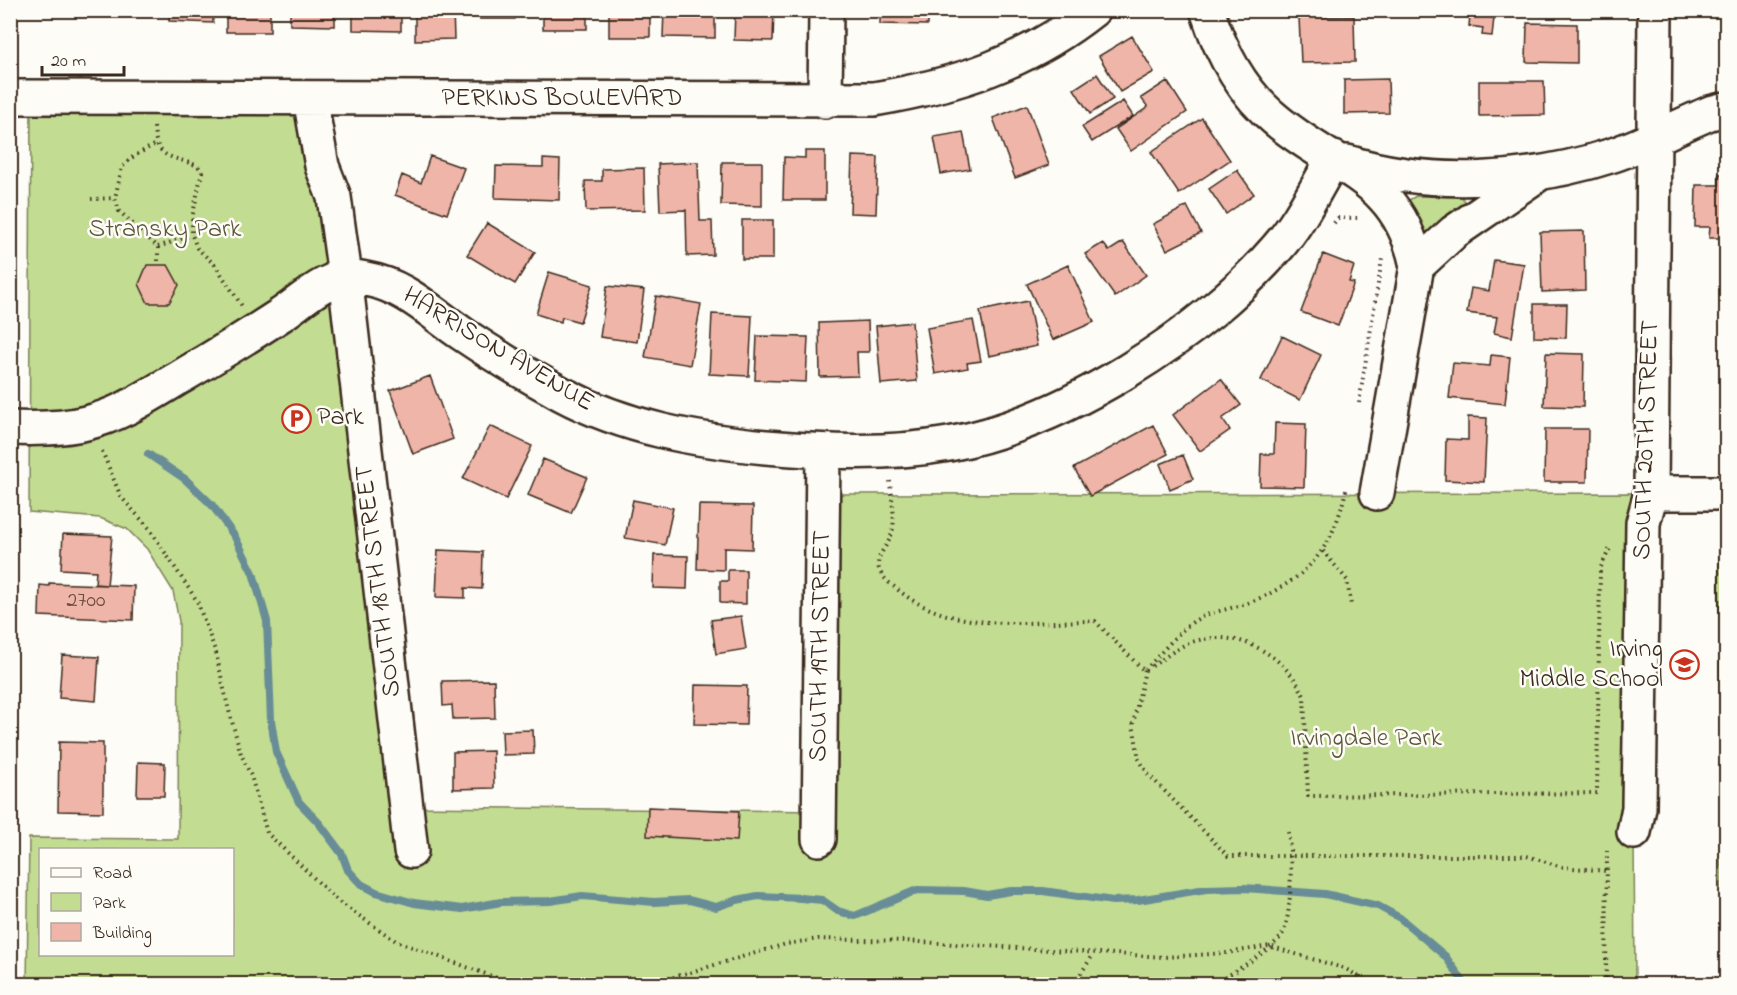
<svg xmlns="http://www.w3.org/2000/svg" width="1737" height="995" font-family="'Indie Flower',sans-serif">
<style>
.green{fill:#c2dc92;stroke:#7e8358;stroke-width:1.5;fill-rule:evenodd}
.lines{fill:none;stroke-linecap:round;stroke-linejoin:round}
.stream{stroke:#678d96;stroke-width:8}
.building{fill:#efb5a8;stroke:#3b2a1e;stroke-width:1.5}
.minor-casing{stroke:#3b2a1e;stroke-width:38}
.path{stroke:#3b2a1e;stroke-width:4;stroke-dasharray:1.5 4.5;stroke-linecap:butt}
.minor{stroke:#fdfcf7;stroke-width:33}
.labels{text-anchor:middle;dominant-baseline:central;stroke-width:5;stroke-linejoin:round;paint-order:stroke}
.number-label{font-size:22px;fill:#684d40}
.street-label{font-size:26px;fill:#3b2a1e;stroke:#fdfcf7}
.park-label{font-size:26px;fill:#5d563b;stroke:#fdfcf7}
.poi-label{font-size:26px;fill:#3b2a1e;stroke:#fdfcf7;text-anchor:start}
</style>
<rect width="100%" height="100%" fill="#fdfcf7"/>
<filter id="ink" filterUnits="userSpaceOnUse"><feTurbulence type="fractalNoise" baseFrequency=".0167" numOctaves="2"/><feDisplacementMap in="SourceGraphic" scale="12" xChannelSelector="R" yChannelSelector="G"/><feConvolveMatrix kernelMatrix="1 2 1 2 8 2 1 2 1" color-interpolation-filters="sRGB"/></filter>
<g filter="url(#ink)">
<!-- green -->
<path class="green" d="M 31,97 L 310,98 L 406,807 L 820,811 L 823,494 L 1651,493 L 1634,832 L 1635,984 L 27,984 L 29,838 L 178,839 L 179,621 L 173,591 L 147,549 L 127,529 L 100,518 L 29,512 ZM 40,850 L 232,850 L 232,954 L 40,954 Z
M 1416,196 L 1462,197 L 1466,204 L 1428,236 L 1423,233 L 1407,201 Z
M 1719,541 L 1726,541 L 1726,933 L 1721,933 Z"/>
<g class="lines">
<!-- stream -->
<path class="stream" d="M 148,454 L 185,479 L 212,505 L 235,537 L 253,573 L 267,621 L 271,720 L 276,752 L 299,802 L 319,823 L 342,854 L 348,870 L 361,884 L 376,892 L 414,903 L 462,909 L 501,902 L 550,901 L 582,896 L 654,902 L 689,900 L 716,907 L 737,900 L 758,896 L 801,898 L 822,900 L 838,911 L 855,916 L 917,890 L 964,891 L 987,895 L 1011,891 L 1043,891 L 1113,901 L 1138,900 L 1206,889 L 1244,888 L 1325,894 L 1378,906 L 1400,918 L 1445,956 L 1465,984"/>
</g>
<!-- building -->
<path class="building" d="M 169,10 L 213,10 L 213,23 L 169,21 Z
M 226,10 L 270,10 L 270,32 L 226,32 Z
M 290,10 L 335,10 L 335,26 L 290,25 Z
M 353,10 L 401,10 L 401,31 L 353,30 Z
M 415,10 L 453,10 L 454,39 L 415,40 Z
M 480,10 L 515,10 L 515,19 L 480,19 Z
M 543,10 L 587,10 L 587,29 L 543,29 Z
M 609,10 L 650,10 L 650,37 L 609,37 Z
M 664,10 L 715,10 L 715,38 L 663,37 Z
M 735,10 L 774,10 L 773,41 L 734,40 Z
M 880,10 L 928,10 L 928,25 L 880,24 Z
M 1470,15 L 1494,18 L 1492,36 L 1482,35 L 1483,28 L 1469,26 Z
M 1354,16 L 1355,62 L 1301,63 L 1299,17 Z
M 1527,23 L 1577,24 L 1577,63 L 1526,62 Z
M 1132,36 L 1154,72 L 1120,92 L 1099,56 Z
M 1097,74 L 1113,99 L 1090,114 L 1074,89 Z
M 1388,79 L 1389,113 L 1344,114 L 1344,80 Z
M 1167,81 L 1187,112 L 1131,151 L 1116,129 L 1148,107 L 1141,98 Z
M 1479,81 L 1544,81 L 1545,115 L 1479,116 Z
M 1123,101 L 1133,116 L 1092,142 L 1082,127 Z
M 1027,105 L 1049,165 L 1015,178 L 993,118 Z
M 1202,118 L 1230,160 L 1179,194 L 1151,152 Z
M 963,132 L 970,169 L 941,174 L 934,137 Z
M 805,151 L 825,151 L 825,200 L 783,200 L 784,157 L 805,158 Z
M 430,156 L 464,168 L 447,214 L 395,195 L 402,175 L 421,183 Z
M 852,156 L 878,157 L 876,214 L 850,213 Z
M 543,159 L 560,160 L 559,200 L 495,198 L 496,166 L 543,167 Z
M 698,162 L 700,221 L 712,221 L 713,255 L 687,256 L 686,210 L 660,211 L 658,164 Z
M 722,162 L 762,162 L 762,206 L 721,205 Z
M 644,168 L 645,210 L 586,211 L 585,181 L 602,181 L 602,169 Z
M 1237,170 L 1254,194 L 1226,214 L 1209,189 Z
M 1719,174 L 1726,174 L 1726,238 L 1709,238 L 1710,227 L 1695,227 L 1696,185 L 1719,185 Z
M 1187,206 L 1201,233 L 1167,250 L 1153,224 Z
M 742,220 L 773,220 L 773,259 L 742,259 Z
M 487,223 L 535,252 L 515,284 L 467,255 Z
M 1584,231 L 1585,290 L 1542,292 L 1540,232 Z
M 1123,242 L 1146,275 L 1115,297 L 1085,254 L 1103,243 L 1109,251 Z
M 1323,254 L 1354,266 L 1349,282 L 1354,283 L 1338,326 L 1301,312 Z
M 1494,260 L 1524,264 L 1512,337 L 1494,333 L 1497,317 L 1467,313 L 1471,288 L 1489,291 Z
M 147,265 L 168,265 L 179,285 L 169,303 L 148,303 L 139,284 Z
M 1068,265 L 1094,322 L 1053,340 L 1027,284 Z
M 549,272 L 592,285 L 580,322 L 562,317 L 561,322 L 536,314 Z
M 607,286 L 644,290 L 637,342 L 600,337 Z
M 656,296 L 701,304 L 690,365 L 645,357 Z
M 1028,301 L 1037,346 L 989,356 L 980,311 Z
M 1534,304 L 1567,304 L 1566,338 L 1534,337 Z
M 712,314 L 752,316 L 749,376 L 709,374 Z
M 973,320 L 981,361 L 967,363 L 968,368 L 935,374 L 927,328 Z
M 868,321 L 869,352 L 857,352 L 858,376 L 820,377 L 819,323 Z
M 912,322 L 917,381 L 881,384 L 876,326 Z
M 757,336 L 808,337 L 806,382 L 755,380 Z
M 1282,336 L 1321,355 L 1300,400 L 1261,380 Z
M 1546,353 L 1584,354 L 1583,407 L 1544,406 Z
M 1491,355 L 1510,357 L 1505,404 L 1449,398 L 1453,363 L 1490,366 Z
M 1721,373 L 1726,373 L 1726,423 L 1720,423 Z
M 430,376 L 453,439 L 413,454 L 390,391 Z
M 1221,379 L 1241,405 L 1222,419 L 1230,430 L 1200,451 L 1173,415 Z
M 1468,417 L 1487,418 L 1484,482 L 1445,480 L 1446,439 L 1468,440 Z
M 1275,423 L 1306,424 L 1304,487 L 1260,486 L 1261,454 L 1274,454 Z
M 1153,425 L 1168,454 L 1090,496 L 1074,468 Z
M 490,426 L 532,446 L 506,499 L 463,479 Z
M 1545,429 L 1588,429 L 1587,482 L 1544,482 Z
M 1183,455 L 1193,479 L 1170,489 L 1160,464 Z
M 543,459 L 587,477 L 571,513 L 528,495 Z
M 633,500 L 673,508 L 665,545 L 625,538 Z
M 699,505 L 753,506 L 752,549 L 724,548 L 724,570 L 697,569 Z
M 63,534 L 112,536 L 107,585 L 95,584 L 96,571 L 61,569 Z
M 438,550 L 483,552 L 482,589 L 465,588 L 465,598 L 436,597 Z
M 654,555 L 688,556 L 687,589 L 653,588 Z
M 728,570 L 746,570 L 746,604 L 720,603 L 720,581 L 728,581 Z
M 49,583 L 134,586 L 133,620 L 39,616 L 40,585 L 49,586 Z
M 741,616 L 746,649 L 716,654 L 711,620 Z
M 62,655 L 99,657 L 96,701 L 59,698 Z
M 494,680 L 495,718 L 453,719 L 452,705 L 443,706 L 442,681 Z
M 695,685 L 747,686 L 746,725 L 694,724 Z
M 533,730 L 534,754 L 503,755 L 502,731 Z
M 59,742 L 103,743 L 103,812 L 58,811 Z
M 493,751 L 494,788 L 453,789 L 453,752 Z
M 138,762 L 165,763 L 164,796 L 137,796 Z
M 648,807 L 739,811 L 737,841 L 647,836 Z
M 1724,958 L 1726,958 L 1726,984 L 1723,984 Z"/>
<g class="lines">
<defs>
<path id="minor" d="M 1207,10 C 1220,50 1242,92 1275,119 C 1336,171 1398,175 1417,266 L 1377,493
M 10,97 L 874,99 C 957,85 1026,63 1093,10
M 310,98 L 322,166 L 334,197 L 345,276 L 411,851
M 825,101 L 826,10
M 1347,162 C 1430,188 1531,182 1613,155 C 1646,144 1678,126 1710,113 L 1726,109
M 1417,266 L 1454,232 L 1537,175
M 10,428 C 36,429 62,429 86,423 C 121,415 151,394 182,376 C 214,357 247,337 279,316 C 298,304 320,282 344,277 C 350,275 360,278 366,279 C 406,286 431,313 464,335 C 495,356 529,376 562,394 C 626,428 695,440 766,447 C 827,452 888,455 949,444 C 1063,423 1202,335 1277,248 C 1301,221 1315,189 1334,158
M 1651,493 L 1726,493
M 1634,832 L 1639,808 L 1643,523 L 1651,493 L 1655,10
M 819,839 L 823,452"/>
</defs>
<!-- minor casing -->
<use href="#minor" class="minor-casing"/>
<!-- path -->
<path class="path" d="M 154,127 C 156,161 172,155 198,166 L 202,172 L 192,218 L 192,235 L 197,248 L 215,265 L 242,306
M 154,145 L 134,156 L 122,167 L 115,198 L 119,211 L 158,247 L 158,265
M 91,199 L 115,198
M 1334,223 L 1338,218 L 1360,218
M 158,247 L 192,235
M 1359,403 L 1382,259
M 102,451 L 121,497 L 149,528 L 197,601 L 216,653 L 228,707 L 241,754 L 251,776 L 267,833 L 339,902 L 396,941 L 513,984
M 890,481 C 891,498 897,520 891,536 C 887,547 875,556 879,569 C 882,578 891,584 897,589 C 952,635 1028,621 1095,621 L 1144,671 C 1158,657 1180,629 1196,620 C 1213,610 1235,609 1253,601 C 1309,578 1333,548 1346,490
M 1323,551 L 1347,580 L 1351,605
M 1152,666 C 1165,658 1177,647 1192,642 C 1237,627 1286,655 1304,696 L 1308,796 L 1597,793 L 1600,569 L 1611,546
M 1145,670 L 1133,724 L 1139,759 L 1148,774 L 1228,856 L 1527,856 L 1562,867 L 1607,871
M 650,984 L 786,944 L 818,939 L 905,941 L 1164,957 L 1227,953 L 1269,946 L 1346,969 L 1371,984
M 1074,984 L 1093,955
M 1215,984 C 1236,970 1262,956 1280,938 C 1293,923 1292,852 1288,832
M 1606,984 L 1607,851"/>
<!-- minor -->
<use href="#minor" class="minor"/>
</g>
</g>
<!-- icons -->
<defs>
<symbol id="parking-ring" viewBox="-11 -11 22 22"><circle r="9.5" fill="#fdfcf7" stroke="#c8321e" stroke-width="1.5"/><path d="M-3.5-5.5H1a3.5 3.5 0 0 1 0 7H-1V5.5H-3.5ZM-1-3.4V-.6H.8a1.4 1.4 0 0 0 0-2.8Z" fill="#c8321e"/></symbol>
<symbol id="school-ring" viewBox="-11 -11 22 22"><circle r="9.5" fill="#fdfcf7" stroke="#c8321e" stroke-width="1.5"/><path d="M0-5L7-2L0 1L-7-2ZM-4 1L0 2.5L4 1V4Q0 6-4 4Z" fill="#c8321e"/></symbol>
</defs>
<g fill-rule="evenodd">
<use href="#parking-ring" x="280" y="402" width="33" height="33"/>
<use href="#school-ring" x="1668" y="648" width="33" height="33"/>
</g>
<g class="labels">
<!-- number labels -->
<g class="number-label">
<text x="86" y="601">2700</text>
</g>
<!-- street labels -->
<g class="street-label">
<text x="562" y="99">PERKINS BOULEVARD</text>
<text transform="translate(498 350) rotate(31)">HARRISON AVENUE</text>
<text transform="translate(1647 440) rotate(-88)">SOUTH 20TH STREET</text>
<text transform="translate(379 581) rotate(-97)">SOUTH 18TH STREET</text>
<text transform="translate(821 646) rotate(-89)">SOUTH 19TH STREET</text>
</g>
<!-- park labels -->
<g class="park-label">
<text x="165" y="230">Stransky Park</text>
<text x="1366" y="739">Irvingdale Park</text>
</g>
<!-- poi labels -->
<g class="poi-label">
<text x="317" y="418">Park</text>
<text x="1663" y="650" text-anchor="end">Irving<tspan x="1663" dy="30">Middle School</tspan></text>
</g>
</g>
<!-- margin -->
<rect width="1737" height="995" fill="none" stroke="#fdfcf7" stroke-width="36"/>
<rect x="18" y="18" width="1701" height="959" fill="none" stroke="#3b2a1e" stroke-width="2" filter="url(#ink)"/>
<!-- legend -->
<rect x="39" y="848" width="195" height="108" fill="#fdfcf7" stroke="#afa8a0" stroke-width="1.5"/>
<rect x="51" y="868" width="30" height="9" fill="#fdfcf7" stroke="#afa8a0" stroke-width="1.5"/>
<text x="93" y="878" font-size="18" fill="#3b2a1e">Road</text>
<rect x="51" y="893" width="30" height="18" fill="#c2dc92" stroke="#afa8a0" stroke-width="1.5"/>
<text x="93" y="908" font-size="18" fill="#3b2a1e">Park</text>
<rect x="51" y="923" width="30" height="18" fill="#efb5a8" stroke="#afa8a0" stroke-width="1.5"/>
<text x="93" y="938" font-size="18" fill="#3b2a1e">Building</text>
<!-- scale -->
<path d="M42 66v9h82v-9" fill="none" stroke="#3b2a1e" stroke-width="3"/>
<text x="51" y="66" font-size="18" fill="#3b2a1e" stroke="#fdfcf7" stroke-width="4.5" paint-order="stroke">20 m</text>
</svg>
